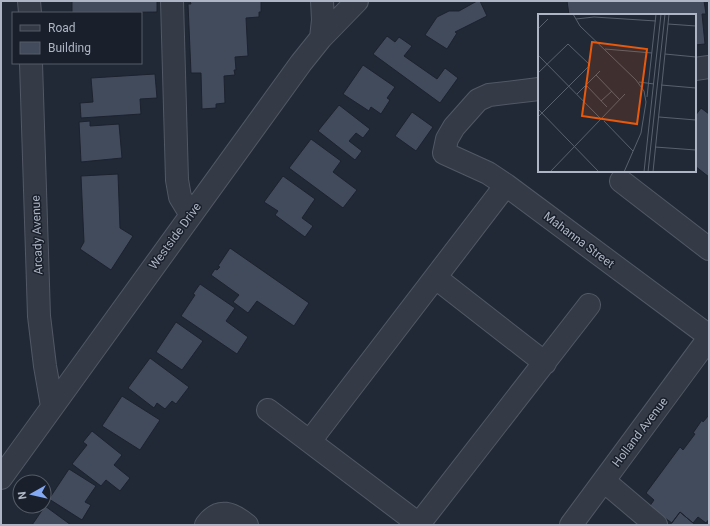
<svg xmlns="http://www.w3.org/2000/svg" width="710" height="526" font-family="Roboto,sans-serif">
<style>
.building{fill:#424b5b;stroke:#1c222e}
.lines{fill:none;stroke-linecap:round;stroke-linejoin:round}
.minor-casing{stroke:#525865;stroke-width:24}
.minor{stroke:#343b47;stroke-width:22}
.labels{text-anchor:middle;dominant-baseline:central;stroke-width:3;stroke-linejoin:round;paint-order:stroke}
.street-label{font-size:12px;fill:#aeb5c4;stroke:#1a202b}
.inset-road{fill:none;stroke:#59616f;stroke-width:1}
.view{fill:#e8590c;fill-opacity:0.15;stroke:#e8590c;stroke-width:2}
.inset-edge{fill:none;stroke:#aeb5c4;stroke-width:2}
</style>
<rect width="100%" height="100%" fill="#212936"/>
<!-- building -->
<path class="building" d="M 72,1 L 157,1 L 157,12 L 72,13 Z
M 190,1 L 261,1 L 261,12 L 259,12 L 259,17 L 246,18 L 248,56 L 235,57 L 236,70 L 234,70 L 235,75 L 224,76 L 225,103 L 216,104 L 216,108 L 202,109 L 201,73 L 191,73 L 188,4 L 191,4 Z
M 477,1 L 480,1 L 487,16 L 455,32 L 457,33 L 447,49 L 425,35 L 437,17 L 449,11 L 459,11 Z
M 567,1 L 704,1 L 706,14 L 702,14 L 705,44 L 695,45 L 695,15 L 569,15 Z
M 387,36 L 395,42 L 399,37 L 412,46 L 404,56 L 437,79 L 445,68 L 458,78 L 440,103 L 373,54 Z
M 363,65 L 395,87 L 387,98 L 390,100 L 381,114 L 371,107 L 369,111 L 343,94 Z
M 155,74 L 157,98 L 140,99 L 141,114 L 81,118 L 80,103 L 93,102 L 91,78 Z
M 339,105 L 370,129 L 363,138 L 356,133 L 349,141 L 362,151 L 355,160 L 318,131 Z
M 701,108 L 709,114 L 709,177 L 695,166 L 695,116 Z
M 412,112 L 433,127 L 416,151 L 395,136 Z
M 90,121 L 90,126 L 119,124 L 122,158 L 81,162 L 79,122 Z
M 311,139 L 341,161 L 333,172 L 357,190 L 343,208 L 289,168 Z
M 118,174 L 120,228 L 133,236 L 111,270 L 80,249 L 84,242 L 81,176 Z
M 283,176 L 315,199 L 302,218 L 313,226 L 305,237 L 275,215 L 278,211 L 264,202 Z
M 230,248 L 309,303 L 294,326 L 257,301 L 248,313 L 233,302 L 239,295 L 211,275 L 215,269 L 217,270 L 220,267 L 218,266 Z
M 200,284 L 235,308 L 226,321 L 248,337 L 237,354 L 181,316 L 195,295 L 193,294 Z
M 176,322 L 203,341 L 182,370 L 156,352 Z
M 150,358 L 189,387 L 176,404 L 172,401 L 165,409 L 157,403 L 154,408 L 128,388 Z
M 122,396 L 160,420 L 140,450 L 102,426 Z
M 709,415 L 709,519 L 706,523 L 698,517 L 693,523 L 680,512 L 672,523 L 649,507 L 654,500 L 646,493 L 680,447 L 683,450 L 695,434 L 693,433 L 702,420 L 703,422 Z
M 92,431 L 122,455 L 114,465 L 130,478 L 120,491 L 106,480 L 101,486 L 72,464 L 87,445 L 83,442 Z
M 69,469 L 96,486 L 85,502 L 91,505 L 82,520 L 49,499 Z
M 45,506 L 71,525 L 32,525 Z
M 680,512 L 693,523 L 696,525 L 670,525 Z"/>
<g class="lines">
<defs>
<path id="minor" d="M 29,1 L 30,13
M 172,1 L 177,180 L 180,197 L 191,215
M 321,38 L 323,20 L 322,1
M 31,63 L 39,316 L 45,366 L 52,406
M 695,69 L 709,67
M 539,89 L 489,95 L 478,100 L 454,127 L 447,139 L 444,153 L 488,173 L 506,185 L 709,336
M 621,181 L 709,249
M 436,278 L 545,363
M 268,410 L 420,525
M 310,441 L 506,185
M 1,478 L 301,63 L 321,38 L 357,1
M 604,481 L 656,525
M 419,524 L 589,305
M 206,525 C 219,507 232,513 247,525
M 571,525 L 709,338"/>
</defs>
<!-- minor casing -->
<use href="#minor" class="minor-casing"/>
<!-- minor -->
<use href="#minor" class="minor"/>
</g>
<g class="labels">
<!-- street labels -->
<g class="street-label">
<text transform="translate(37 235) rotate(-92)">Arcady Avenue</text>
<text transform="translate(175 236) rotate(-54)">Westside Drive</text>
<text transform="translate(579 240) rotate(37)">Mahanna Street</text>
<text transform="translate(640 432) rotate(-53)">Holland Avenue</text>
</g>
</g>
<!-- overview -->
<g transform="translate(538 14)">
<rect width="158" height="158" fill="#212936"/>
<path class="inset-road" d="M 35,0 L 42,12 L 98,66 L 106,77 L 108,88 L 103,119 L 86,158M 38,5 L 56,3 L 118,7M 130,10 L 158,12M 0,15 L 10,5M 67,35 L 114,39M 127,40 L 158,43M 0,41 L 63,105M 0,59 L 30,30 L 52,51 L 0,103M 58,61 L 82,86M 101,68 L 116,70M 48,71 L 69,93M 123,71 L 158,74M 39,80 L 62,57M 109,83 L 118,0M 63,87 L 74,77M 0,95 L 61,158M 121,103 L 158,106M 66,107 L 95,137M 117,133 L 158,136M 12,158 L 87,80M 106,158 L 123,0M 110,158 L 127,0M 115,158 L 131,0"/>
<path class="view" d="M 54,28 L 109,35 L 99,110 L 44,102 Z"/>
<rect width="158" height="158" class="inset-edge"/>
</g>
<!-- border -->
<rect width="710" height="526" fill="none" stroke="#aeb5c4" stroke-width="4"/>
<!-- legend -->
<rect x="12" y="12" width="130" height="52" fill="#1a202b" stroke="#555c68"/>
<rect x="20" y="25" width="20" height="6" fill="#343b47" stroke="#555c68"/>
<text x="48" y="32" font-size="12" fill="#aeb5c4">Road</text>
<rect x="20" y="42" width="20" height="12" fill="#424b5b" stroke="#555c68"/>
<text x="48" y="52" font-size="12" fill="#aeb5c4">Building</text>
<!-- north arrow -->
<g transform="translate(32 494) rotate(262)"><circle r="19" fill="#1a202b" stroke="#555c68"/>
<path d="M0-3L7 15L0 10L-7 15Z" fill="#83a8f4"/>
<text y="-6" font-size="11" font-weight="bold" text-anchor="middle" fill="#aeb5c4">N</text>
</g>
</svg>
